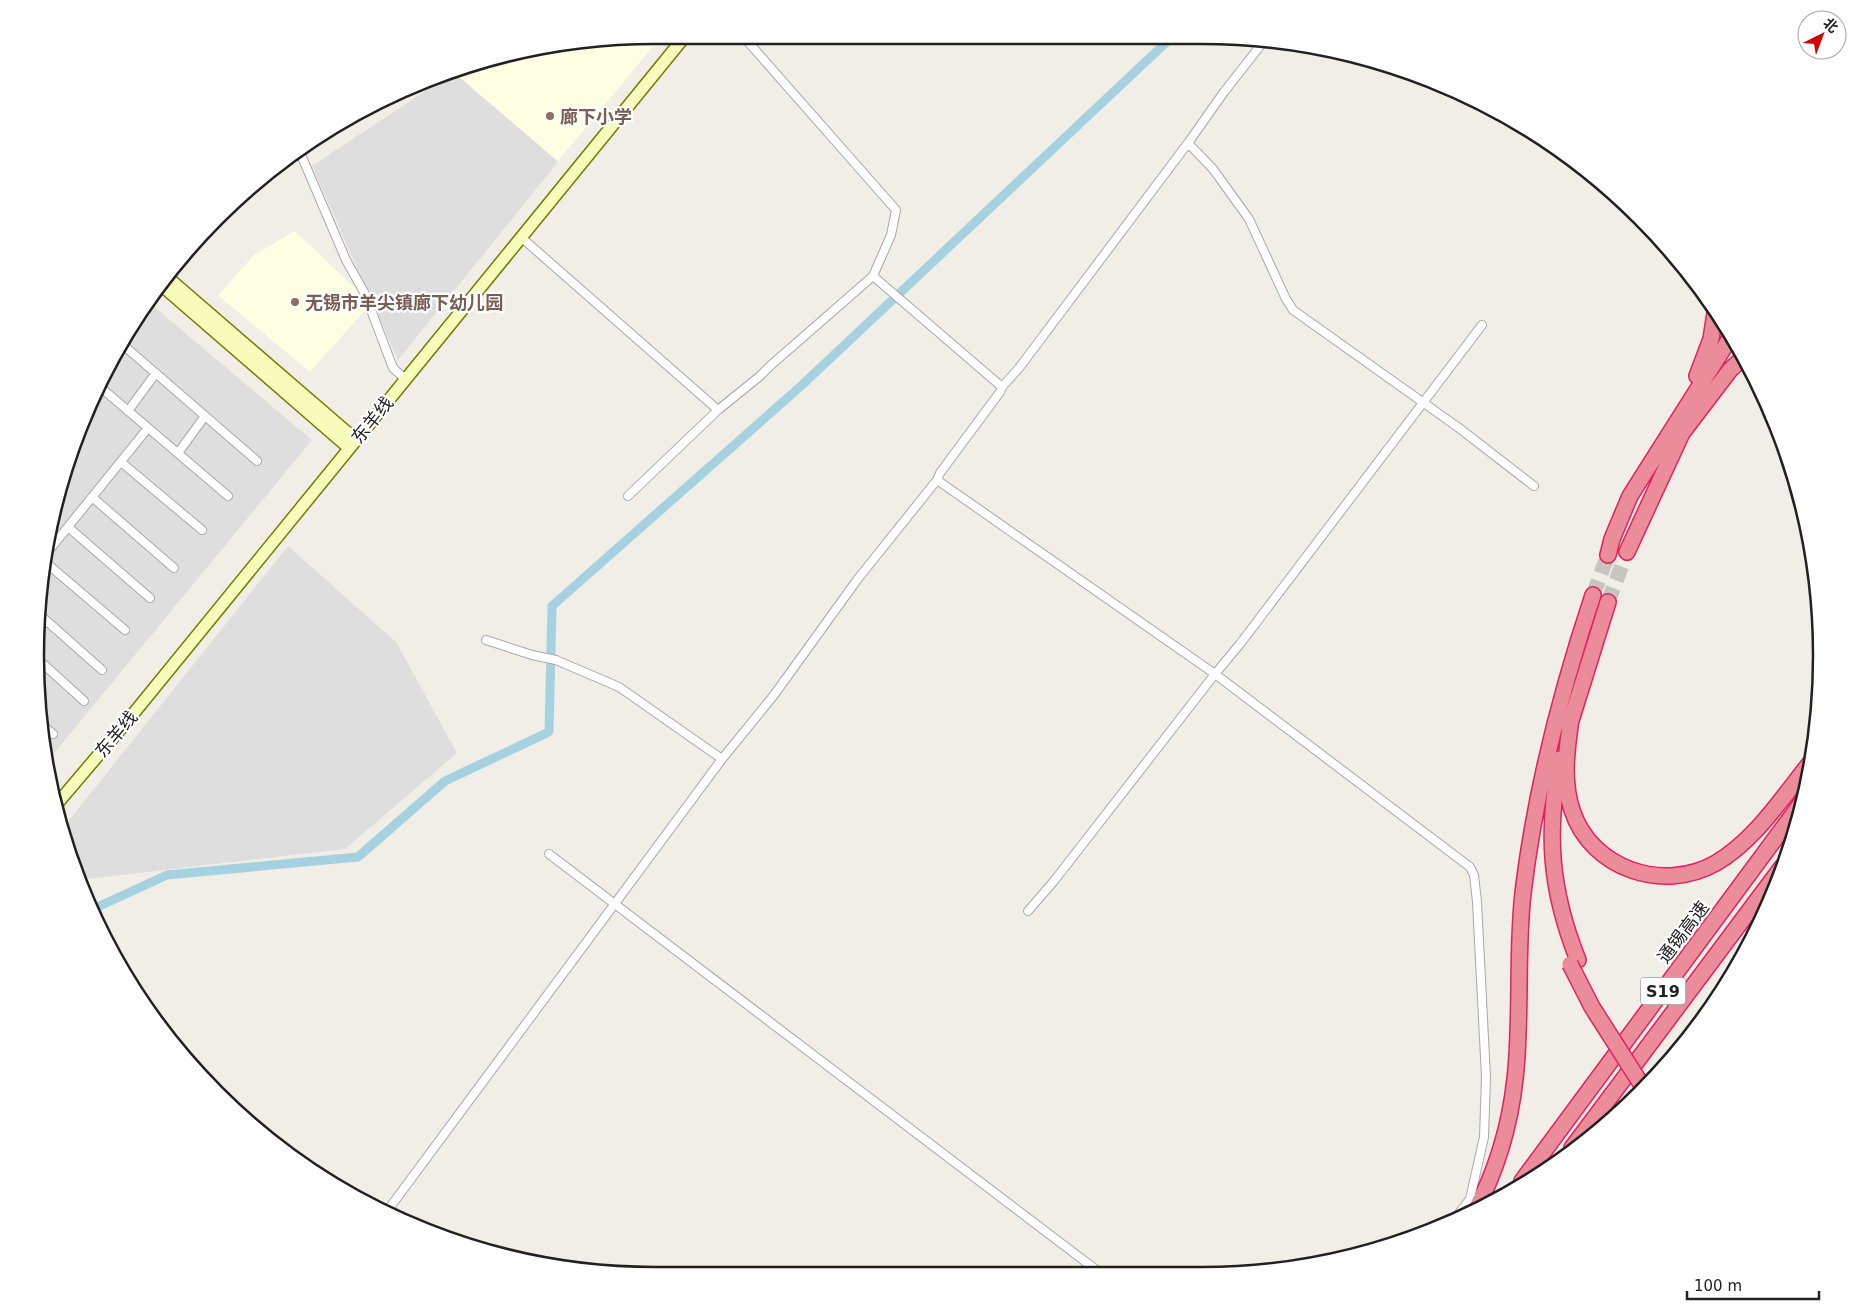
<svg xmlns="http://www.w3.org/2000/svg" width="1857" height="1311" font-family="'DejaVu Sans','Noto Sans SC',sans-serif">
<style>
.residential{fill:#dfdede}
.education{fill:#feffe2}
.lines{fill:none;stroke-linecap:round;stroke-linejoin:round}
.canal{stroke:#a6d1e0;stroke-width:9}
.highway-tunnel{stroke:#c7c5bf;stroke-width:15;stroke-dasharray:15 8;stroke-linecap:butt}
.street-casing{stroke:#a8a8a8;stroke-width:10}
.secondary-casing{stroke:#6e7f00;stroke-width:14}
.highway-casing{stroke:#e2215e;stroke-width:18}
.street{stroke:#fff;stroke-width:8}
.secondary{stroke:#f7fcba;stroke-width:11}
.highway{stroke:#eb8c9b;stroke-width:15}
.highway-bridge-casing{stroke:#e2215e;stroke-width:18;stroke-linecap:butt}
.highway-bridge{stroke:#eb8c9b;stroke-width:15}
.education-dot{fill:#8d6e63;stroke:#fff;stroke-width:2}
.labels{text-anchor:middle;dominant-baseline:central;stroke-width:4.5;stroke-linejoin:round;paint-order:stroke}
.shield{fill:#fff;stroke:#646464;stroke-width:1}
.shield-label{font-size:16px;font-weight:bold;fill:#212121}
.education-label{font-size:18px;font-weight:bold;fill:#785e54;stroke:#fff;text-anchor:start}
.street-label{font-size:18px;fill:#212121;stroke:#fff}
.rim{fill:none;stroke:#212121;stroke-width:2.5}
</style>
<rect width="100%" height="100%" fill="#f1eee7"/>
<!-- residential -->
<path class="residential" d="M 454,72 L 558,162 L 398,360 L 312,166 Z
M 147,301 L 312,440 L 46,763 L 40,737 L 40,574 L 82,418 L 139,311 Z
M 288,546 L 396,642 L 457,753 L 345,849 L 79,880 L 68,855 L 62,829 Z"/>
<!-- education -->
<path class="education" d="M 655,35 L 660,38 L 558,161 L 452,71 L 495,56 Z
M 295,231 L 360,293 L 366,309 L 310,372 L 218,295 L 254,255 Z"/>
<g class="lines">
<!-- canal -->
<path class="canal" d="M 91,910 L 167,875 L 358,857 L 445,781 L 549,732 L 552,606 L 801,386 L 1174,35"/>
<!-- highway-tunnel -->
<path class="highway-tunnel" d="M 1593,595 L 1608,555
M 1608,602 L 1627,552"/>
<defs>
<path id="street" d="M 1188,143 L 1213,169 L 1249,219 L 1286,299 L 1293,310 L 1459,428 L 1534,486
M 299,150 L 346,260 L 365,294 L 393,368 L 405,379
M 522,238 L 718,410
M 873,276 L 1002,387
M 122,344 L 257,461
M 99,386 L 228,496
M 128,411 L 156,373
M 178,453 L 205,416
M 121,462 L 202,530
M 937,480 L 1215,674 L 1470,867 L 1474,875 L 1477,902 L 1486,1077 L 1484,1137 L 1470,1199 L 1453,1221
M 628,496 L 718,410 L 760,376 L 770,366 L 873,276 L 891,235 L 896,210 L 742,35
M 92,497 L 174,568
M 68,527 L 150,598
M 46,554 L 148,428
M 44,561 L 125,630
M 40,615 L 102,670
M 486,640 L 532,655 L 556,660 L 619,687 L 722,759
M 40,661 L 84,701
M 40,723 L 53,734
M 549,854 L 1099,1272
M 1028,911 L 1054,881 L 1215,674 L 1240,644 L 1482,325
M 385,1214 L 722,759 L 774,695 L 857,580 L 937,480 L 940,473 L 1000,392 L 1002,387 L 1019,368 L 1188,143 L 1224,92 L 1264,41"/>
<path id="secondary" d="M 166,276 L 356,440
M 160,284 L 349,448
M 56,805 L 129,719 L 686,35"/>
<path id="highway" d="M 1697,376 L 1711,339 L 1715,313
M 1627,552 L 1682,433 L 1730,370 L 1744,357
M 1608,555 L 1612,539 L 1630,496 L 1732,335
M 1571,719 C 1567,748 1562,780 1572,810 C 1591,869 1663,893 1716,863 C 1755,840 1782,798 1810,763
M 1569,727 L 1608,602
M 1560,759 C 1546,833 1550,890 1578,960
M 1572,1148 L 1782,867
M 1522,1181 L 1803,801
M 1474,1213 C 1496,1172 1510,1125 1515,1079 C 1522,1018 1516,955 1523,893 C 1535,792 1561,691 1593,595"/>
</defs>
<!-- street casing -->
<use href="#street" class="street-casing"/>
<!-- secondary casing -->
<use href="#secondary" class="secondary-casing"/>
<!-- highway casing -->
<use href="#highway" class="highway-casing"/>
<!-- street -->
<use href="#street" class="street"/>
<!-- secondary -->
<use href="#secondary" class="secondary"/>
<!-- highway -->
<use href="#highway" class="highway"/>
<defs>
<path id="highway-bridge" d="M 1570,964 L 1592,1007 L 1643,1087"/>
</defs>
<!-- highway-bridge casing -->
<use href="#highway-bridge" class="highway-bridge-casing"/>
<!-- highway-bridge -->
<use href="#highway-bridge" class="highway-bridge"/>
</g>
<!-- markers -->
<g class="education-dot">
<circle cx="550" cy="116" r="5"/>
<circle cx="295" cy="302" r="5"/>
</g>
<g class="labels">
<!-- shield labels -->
<rect class="shield" x="1640.5" y="977.5" width="45" height="27" rx="4"/>
<g class="shield-label">
<text x="1663" y="991">S19</text>
</g>
<!-- education labels -->
<g class="education-label">
<text x="560" y="116">廊下小学</text>
<text x="305" y="302">无锡市羊尖镇廊下幼儿园</text>
</g>
<!-- street labels -->
<g class="street-label">
<text transform="translate(372 420) rotate(-51)">东羊线</text>
<text transform="translate(116 734) rotate(-50)">东羊线</text>
<text transform="translate(1683 932) rotate(-53)">通锡高速</text>
</g>
</g>
<!-- crop -->
<path d="M0 0H1857V1311H0ZM655 44H1202A611 611 0 0 1 1813 655V656A611 611 0 0 1 1202 1267H655A611 611 0 0 1 44 656V655A611 611 0 0 1 655 44Z" fill="#fff" fill-rule="evenodd"/>
<path class="rim" d="M655 44H1202A611 611 0 0 1 1813 655V656A611 611 0 0 1 1202 1267H655A611 611 0 0 1 44 656V655A611 611 0 0 1 655 44Z"/>
<!-- north arrow -->
<g transform="translate(1822 35) rotate(42)"><circle r="24" fill="#ffffff" stroke="#a6a6a6"/>
<path d="M0-4L9 19L0 12L-9 19Z" fill="#d10600"/>
<text y="-8" font-size="14" font-weight="bold" text-anchor="middle" fill="#212121">北</text>
</g>
<!-- scale -->
<path d="M1687 1291v8h132v-8" fill="none" stroke="#212121" stroke-width="2.5"/>
<text x="1694" y="1291" font-size="15" fill="#212121" stroke="#ffffff" stroke-width="4" paint-order="stroke">100 m</text>
</svg>
